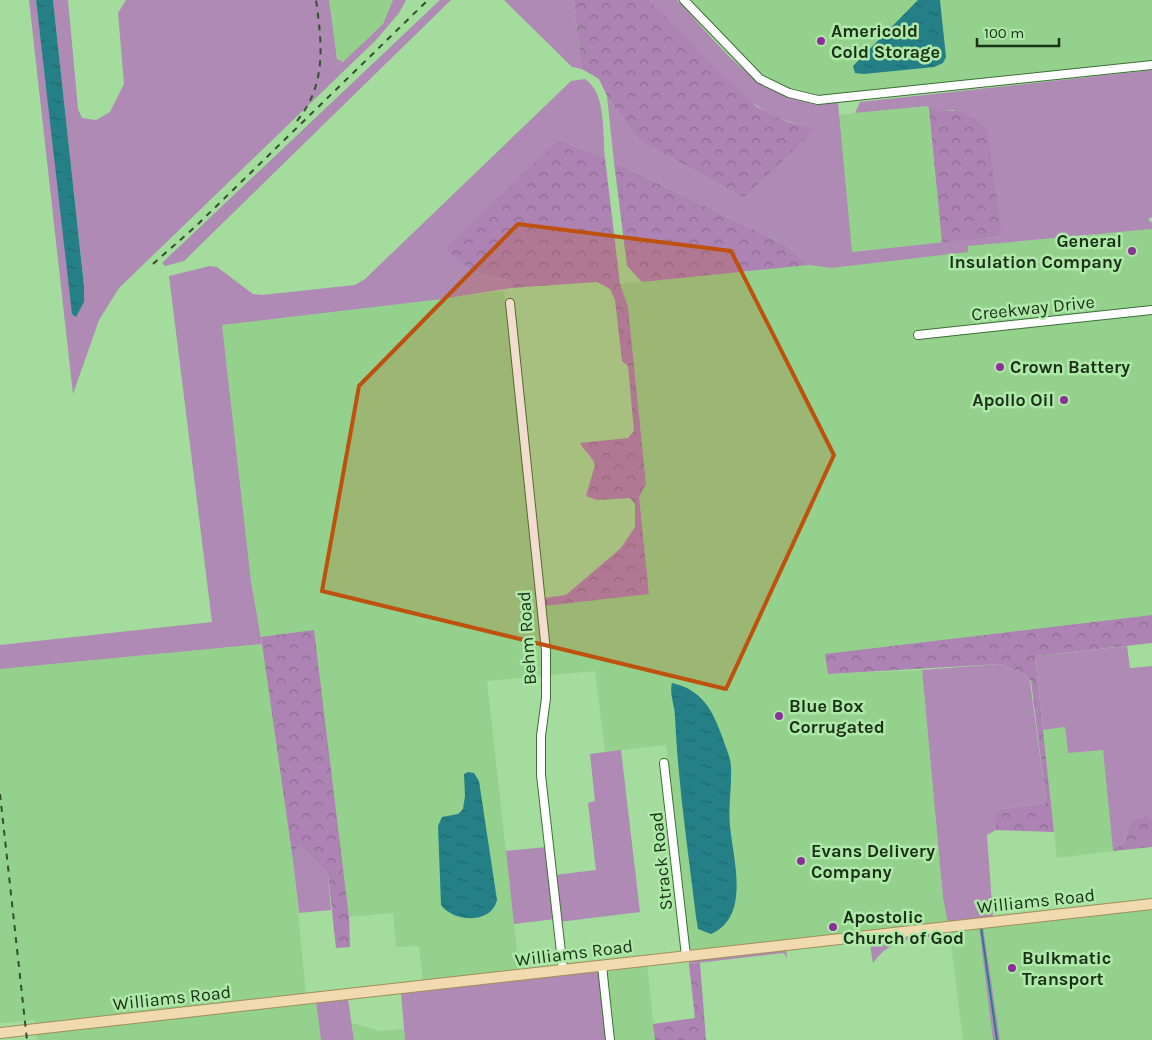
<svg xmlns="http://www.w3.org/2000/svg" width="1152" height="1040" font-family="Karla,sans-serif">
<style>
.built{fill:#93d18c}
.green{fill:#af8ab5}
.forest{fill:url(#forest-crowns)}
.water{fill:url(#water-ripples)}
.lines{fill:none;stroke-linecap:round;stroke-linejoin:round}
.stream{stroke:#248086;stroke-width:2}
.minor-casing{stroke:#3b7035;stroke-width:10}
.major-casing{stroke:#a08f58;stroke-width:12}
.minor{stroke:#fff;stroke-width:8}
.major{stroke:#f1dab0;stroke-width:10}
.rail{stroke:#334f2f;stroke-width:2;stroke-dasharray:6 6;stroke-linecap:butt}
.marked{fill:#bf510e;fill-opacity:0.2;stroke:#bf510e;stroke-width:4;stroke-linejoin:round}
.poi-dot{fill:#8b2f99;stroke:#afe9a9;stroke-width:2}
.labels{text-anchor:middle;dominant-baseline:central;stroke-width:5;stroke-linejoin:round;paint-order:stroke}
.poi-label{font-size:18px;font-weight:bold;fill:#1a3017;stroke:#afe9a9;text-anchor:start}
.street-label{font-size:18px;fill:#1a3017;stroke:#afe9a9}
</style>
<defs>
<pattern id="forest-crowns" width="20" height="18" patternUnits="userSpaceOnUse" patternTransform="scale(1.25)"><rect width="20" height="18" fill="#ad83b3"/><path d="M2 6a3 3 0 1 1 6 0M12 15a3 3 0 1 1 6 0" fill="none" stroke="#8c6c91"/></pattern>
<pattern id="water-ripples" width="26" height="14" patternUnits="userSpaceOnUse" patternTransform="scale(1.25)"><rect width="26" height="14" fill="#248086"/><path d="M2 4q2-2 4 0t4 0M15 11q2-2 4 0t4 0" fill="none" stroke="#1e696d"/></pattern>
</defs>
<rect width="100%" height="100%" fill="#a3dc9c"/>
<!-- built -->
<path class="built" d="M 329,0 L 393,0 L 383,24 L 343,62 L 337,59 Z
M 688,0 L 1152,0 L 1152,60 L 864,93 L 808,95 L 790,89 L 766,77 L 727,41 Z
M 928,106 L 942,243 L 851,252 L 838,115 Z
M 1152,229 L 1152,615 L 1073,624 L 828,674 L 922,670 L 943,897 L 979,926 L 993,1040 L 963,1040 L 949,929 L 689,960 L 666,745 L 605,752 L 595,671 L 487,681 L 520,978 L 424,989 L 419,946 L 396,947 L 393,913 L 349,917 L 314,631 L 261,637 L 251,581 L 222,325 L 504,291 L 537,599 L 649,593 L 639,496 L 646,484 L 628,307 L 620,284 L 809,265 L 831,268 L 968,251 L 967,246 Z
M 262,644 L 293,861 L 306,995 L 316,1001 L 321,1040 L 37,1040 L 35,1020 L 0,1023 L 0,669 Z
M 1065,727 L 1068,753 L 1103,750 L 1113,851 L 1057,858 L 1043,730 Z
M 1152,898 L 1152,1040 L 1000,1040 L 982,919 Z
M 647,963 L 655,1040 L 607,1040 L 596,971 Z
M 352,1023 L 380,1031 L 404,1029 L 405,1040 L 354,1040 Z"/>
<!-- green -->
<path class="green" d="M 29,0 L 36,0 L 74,316 L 84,302 L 84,286 L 53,0 L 68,0 L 78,109 L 82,118 L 96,120 L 110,112 L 124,84 L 118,13 L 126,0 L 329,0 L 337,59 L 343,62 L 383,24 L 393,0 L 406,0 L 399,13 L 376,40 L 119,288 L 99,320 L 73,394 Z
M 440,0 L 451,0 L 184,261 L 165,266 L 162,263 Z
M 504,0 L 573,0 L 582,69 L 572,67 Z
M 649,0 L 677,0 C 712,36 749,89 800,100 C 813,103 825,103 838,103 L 852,252 L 1002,236 L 954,110 L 929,110 L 928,106 L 855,113 L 860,102 L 1152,70 L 1152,217 L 1148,219 L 1152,223 L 1152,229 L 968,246 L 968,252 L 831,268 L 809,265 L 786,245 L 614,162 L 607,96 L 638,140 L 744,198 L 814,129 C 794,124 774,118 757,106 C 717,77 683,36 649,0 Z
M 585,79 C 607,94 602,133 605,158 L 565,142 L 472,271 L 510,281 L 511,288 L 442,299 L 222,325 L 251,581 L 262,644 L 0,669 L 0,645 L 212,622 L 169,276 L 210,266 L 217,267 L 253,294 L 262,295 L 355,285 L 365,279 L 571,81 Z
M 1127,646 L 1130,668 L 1152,666 L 1152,818 L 1146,815 L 1131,820 L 1124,843 L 1113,851 L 1103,750 L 1068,753 L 1065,727 L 1043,730 L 1035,656 Z
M 1000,664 L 1024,674 L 1030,681 L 1046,801 L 1044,804 L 1001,809 L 996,813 L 996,830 L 987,835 L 993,918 L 948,924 L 943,897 L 922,670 Z
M 621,750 L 640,912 L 559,922 L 554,875 L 596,870 L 588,803 L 595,801 L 590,754 Z
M 300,846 L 328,874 L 331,910 L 299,913 L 293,861 L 297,847 Z
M 547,847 L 555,919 L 514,924 L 506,851 Z
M 983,926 L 1000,1040 L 993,1040 L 979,927 Z
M 949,929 L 950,943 L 948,935 L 944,935 C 916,941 893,935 873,963 L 869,939 Z
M 786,948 L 787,959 L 784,953 L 689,964 L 689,960 Z
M 596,971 L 600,975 L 607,1040 L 405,1040 L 401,992 Z
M 348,999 L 354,1040 L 321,1040 L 316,1001 Z"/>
<!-- forest -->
<path class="forest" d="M 573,0 L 649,0 L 718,71 L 757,107 L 788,122 L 815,129 L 744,198 L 638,140 L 607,96 L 599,79 L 582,69 Z
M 929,110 C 954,110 969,110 987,129 L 1002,236 L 942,243 Z
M 556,142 L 565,142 L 605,158 L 620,284 L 628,307 L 646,484 L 639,497 L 649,594 L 544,606 L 544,598 L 566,595 L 621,548 L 635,527 L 635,504 L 630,498 L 597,500 L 586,496 L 595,465 C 593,457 584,451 580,443 L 628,438 L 634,431 L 628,366 L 622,361 L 615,300 L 610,289 L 597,282 L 511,288 L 510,281 L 472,271 L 448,251 L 448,246 Z
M 614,162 L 786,245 L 809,265 L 642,282 L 627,266 Z
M 1152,615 L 1152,643 L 1035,656 L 1054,832 L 996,830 L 996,813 L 1001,809 L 1044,804 L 1046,801 L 1031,681 L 1024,674 L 1000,664 L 828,674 L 825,654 Z
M 314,630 L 349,917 L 350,947 L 336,948 L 328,874 L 300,846 L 297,847 L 293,861 L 261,637 Z
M 1146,815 L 1152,818 L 1152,847 L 1113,851 L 1124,843 L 1131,820 Z
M 700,963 L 706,1040 L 655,1040 L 653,1024 L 695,1018 L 689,964 Z"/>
<!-- water -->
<path class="water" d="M 36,0 L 53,0 L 84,286 L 84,302 L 76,317 L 72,314 Z
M 918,0 L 940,0 L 946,57 L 943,63 L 934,67 L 864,74 L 855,73 L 853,66 Z
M 672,683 C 703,690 713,711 723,739 C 726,748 731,758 731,768 C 732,787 728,806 730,826 C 733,859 751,917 711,934 L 698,929 L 696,917 C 688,850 678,784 675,717 C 675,706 669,694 672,683 Z
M 468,772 L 474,773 L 479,781 L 497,900 C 491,925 453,922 441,905 L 438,826 L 442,817 L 458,814 L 463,809 L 465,796 L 464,774 Z"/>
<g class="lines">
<!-- stream -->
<path class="stream" d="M 981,927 L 997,1040"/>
<defs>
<path id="minor" d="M 684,0 L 760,79 L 789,93 L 818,100 L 1152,65
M 510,303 L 546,651 L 546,698 L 541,736 L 541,775 L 563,970
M 918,335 L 1152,310
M 664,763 L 686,956
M 602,966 L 610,1040"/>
<path id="major" d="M 0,1033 L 1152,904"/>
</defs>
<!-- minor casing -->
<use href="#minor" class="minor-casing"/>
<!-- major casing -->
<use href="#major" class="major-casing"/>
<!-- minor -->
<use href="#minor" class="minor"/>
<!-- major -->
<use href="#major" class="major"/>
<!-- rail -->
<path class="rail" d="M 297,121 C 327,84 322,44 316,0
M 153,264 L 196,226 L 428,0
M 0,794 L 27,1040"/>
</g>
<!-- marked area -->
<path class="marked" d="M 518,224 L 731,251 L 834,455 L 726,689 L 322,591 L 359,386 Z"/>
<!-- markers -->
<g class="poi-dot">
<circle cx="821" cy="41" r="5"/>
<circle cx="1132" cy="251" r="5"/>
<circle cx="1000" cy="367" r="5"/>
<circle cx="1064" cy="400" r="5"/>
<circle cx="779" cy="716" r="5"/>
<circle cx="801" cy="861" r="5"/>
<circle cx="833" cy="927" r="5"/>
<circle cx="1012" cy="968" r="5"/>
</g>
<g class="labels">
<!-- poi labels -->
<g class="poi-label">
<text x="831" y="31">Americold<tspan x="831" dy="21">Cold Storage</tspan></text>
<text x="1122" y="241" text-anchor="end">General<tspan x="1122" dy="21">Insulation Company</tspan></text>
<text x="1010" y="367">Crown Battery</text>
<text x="1054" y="400" text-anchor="end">Apollo Oil</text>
<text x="789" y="706">Blue Box<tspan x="789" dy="21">Corrugated</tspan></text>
<text x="811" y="851">Evans Delivery<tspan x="811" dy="21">Company</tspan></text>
<text x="843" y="917">Apostolic<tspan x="843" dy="21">Church of God</tspan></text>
<text x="1022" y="958">Bulkmatic<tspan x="1022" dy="21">Transport</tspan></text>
</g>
<!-- street labels -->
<g class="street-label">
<text transform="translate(1033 308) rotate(-6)">Creekway Drive</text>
<text transform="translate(527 638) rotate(-94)">Behm Road</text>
<text transform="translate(661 861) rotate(-96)">Strack Road</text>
<text transform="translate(1036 901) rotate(-6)">Williams Road</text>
<text transform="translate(574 953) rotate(-7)">Williams Road</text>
<text transform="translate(172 998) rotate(-6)">Williams Road</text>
</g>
</g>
<!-- scale -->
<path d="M977 38v8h82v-8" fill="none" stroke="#1a3017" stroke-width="2.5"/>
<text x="984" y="38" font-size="15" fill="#1a3017" stroke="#afe9a9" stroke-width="4" paint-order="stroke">100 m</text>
</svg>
